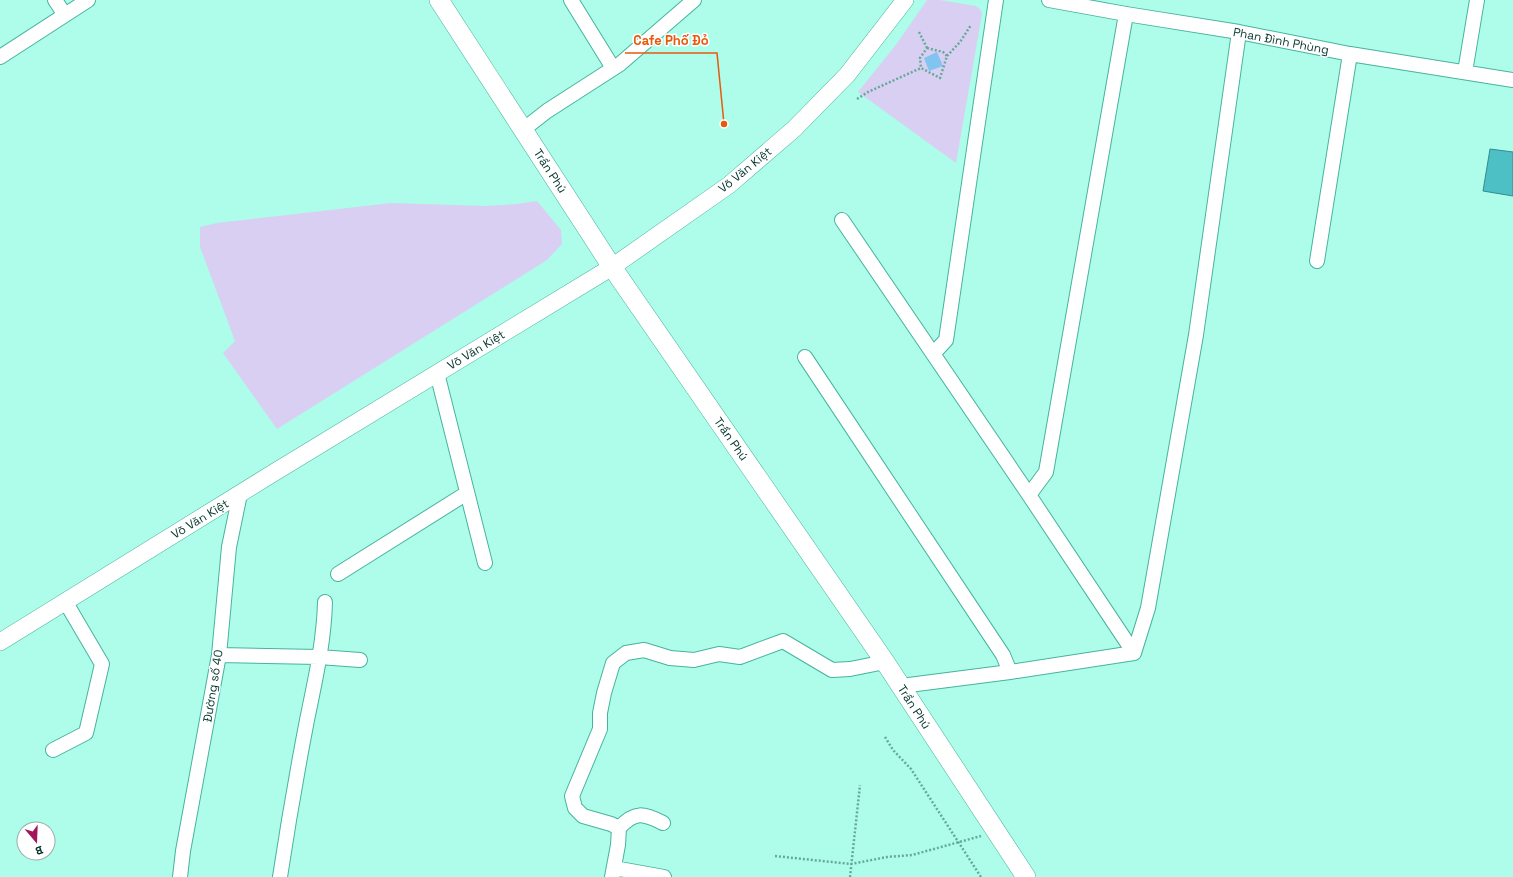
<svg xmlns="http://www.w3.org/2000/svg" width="1513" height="877" font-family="'Space Grotesk',sans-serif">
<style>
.green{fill:#d9cff3}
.water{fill:#81c4f0}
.building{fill:#4cc0c4;stroke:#338b8e}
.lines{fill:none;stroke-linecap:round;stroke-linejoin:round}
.minor-casing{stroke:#47b39e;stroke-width:16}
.tertiary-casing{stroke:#47b39e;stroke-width:18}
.secondary-casing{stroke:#47b39e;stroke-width:20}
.path{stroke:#66a99a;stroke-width:2.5;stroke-dasharray:2 2;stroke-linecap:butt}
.minor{stroke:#fff;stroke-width:14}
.tertiary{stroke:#fff;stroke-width:17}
.secondary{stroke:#fff;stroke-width:19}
.labels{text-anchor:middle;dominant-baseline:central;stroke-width:3;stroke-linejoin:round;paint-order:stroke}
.street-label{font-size:12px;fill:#04352c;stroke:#fff}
.leader{fill:none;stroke:#e8590c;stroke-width:1.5}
.callout-dot{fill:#e8590c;stroke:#fff;stroke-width:1.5}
.callout-label{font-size:13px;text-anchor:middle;font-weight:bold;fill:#e8590c;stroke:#fff;stroke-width:3;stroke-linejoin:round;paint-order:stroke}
</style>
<rect width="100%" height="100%" fill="#adfdea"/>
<!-- green -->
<path class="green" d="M 927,0 L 940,0 L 976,6 L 980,9 L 982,14 L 956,163 L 858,92 L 898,42 Z
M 537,201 L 561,230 L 562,244 L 547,260 L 277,429 L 223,353 L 235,341 L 200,247 L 200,227 L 217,223 L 391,203 L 484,206 L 516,204 Z"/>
<!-- water -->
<path class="water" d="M 937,52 L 943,66 L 929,71 L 924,58 Z"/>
<!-- building -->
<path class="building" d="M 1490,149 L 1513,152 L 1513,196 L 1483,191 Z"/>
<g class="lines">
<defs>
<path id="minor" d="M 55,0 L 65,15
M 571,0 L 613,68
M 1049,0 L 1126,14 L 1239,32 L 1350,54 L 1513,80
M 0,57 L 88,0
M 1465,72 L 1477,0
M 524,129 L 547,111 L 620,64 L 694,0
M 842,220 L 1029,495 L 1134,653
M 1317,261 L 1350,54
M 933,354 L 946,340 L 996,0
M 805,357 L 1003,655 L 1010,672
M 437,373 L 485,563
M 1029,495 L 1046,472 L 1126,14
M 338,574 L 467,493
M 1134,653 L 1148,608 L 1196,335 L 1239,32
M 219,655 L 319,657 L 360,660
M 901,686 L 1010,672 L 1134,653
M 53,750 L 86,733 L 102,664 L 65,601
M 619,828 L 611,824 L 583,816 L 575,808 L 572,796 L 600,729 L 600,713 L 604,693 L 613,663 L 626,653 L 644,650 L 670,658 L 694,660 L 719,654 L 740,657 L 783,641 L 832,670 L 850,669 L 885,662
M 614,868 L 664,877
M 180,877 L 183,851 L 219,655 L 229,547 L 240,494
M 280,877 C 288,824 297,772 307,720 C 315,681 324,642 325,602
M 612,877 L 618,845 L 619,828 C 635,811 643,813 663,823"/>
<path id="tertiary" d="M 0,642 L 270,475 L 612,267 L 729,185 L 794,129 L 847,75 L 905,0"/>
<path id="secondary" d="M 439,0 L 612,267 L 885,662 L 1026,877"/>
</defs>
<!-- minor casing -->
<use href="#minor" class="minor-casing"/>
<!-- tertiary casing -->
<use href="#tertiary" class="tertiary-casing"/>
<!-- secondary casing -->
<use href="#secondary" class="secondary-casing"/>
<!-- path -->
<path class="path" d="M 919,32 L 927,48
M 927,48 L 943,52 L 947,56 L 940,78 L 921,68 L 920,58 Z
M 947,56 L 960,42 L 971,25
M 857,99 L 868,92 L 921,68
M 885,737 L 893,750 L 911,769 L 981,877
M 775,856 L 851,864 L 887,857 L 912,855 L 981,836
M 850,877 L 860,785"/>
<!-- minor -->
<use href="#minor" class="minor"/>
<!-- tertiary -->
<use href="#tertiary" class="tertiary"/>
<!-- secondary -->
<use href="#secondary" class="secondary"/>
</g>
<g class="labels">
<!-- street labels -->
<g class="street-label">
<text transform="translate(1281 41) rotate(11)">Phan Đình Phùng</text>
<text transform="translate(745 170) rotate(-39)">Võ Văn Kiệt</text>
<text transform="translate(550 171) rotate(57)">Trần Phú</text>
<text transform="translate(476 350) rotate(-31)">Võ Văn Kiệt</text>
<text transform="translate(731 439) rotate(55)">Trần Phú</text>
<text transform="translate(200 519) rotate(-31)">Võ Văn Kiệt</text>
<text transform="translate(213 686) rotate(-81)">Đường số 40</text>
<text transform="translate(914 707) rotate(57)">Trần Phú</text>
</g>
</g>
<!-- callouts -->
<path class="leader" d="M724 124L717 53H625"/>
<circle class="callout-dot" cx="724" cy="124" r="4"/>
<g class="callout-label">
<text x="671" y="45">Cafe Phố Đỏ</text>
</g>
<!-- north arrow -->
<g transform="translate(36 841) rotate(161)"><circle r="19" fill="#ffffff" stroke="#9baeab"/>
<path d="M0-3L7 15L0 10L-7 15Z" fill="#a3155b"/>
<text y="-6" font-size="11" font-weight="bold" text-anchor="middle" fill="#04352c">B</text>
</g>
</svg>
